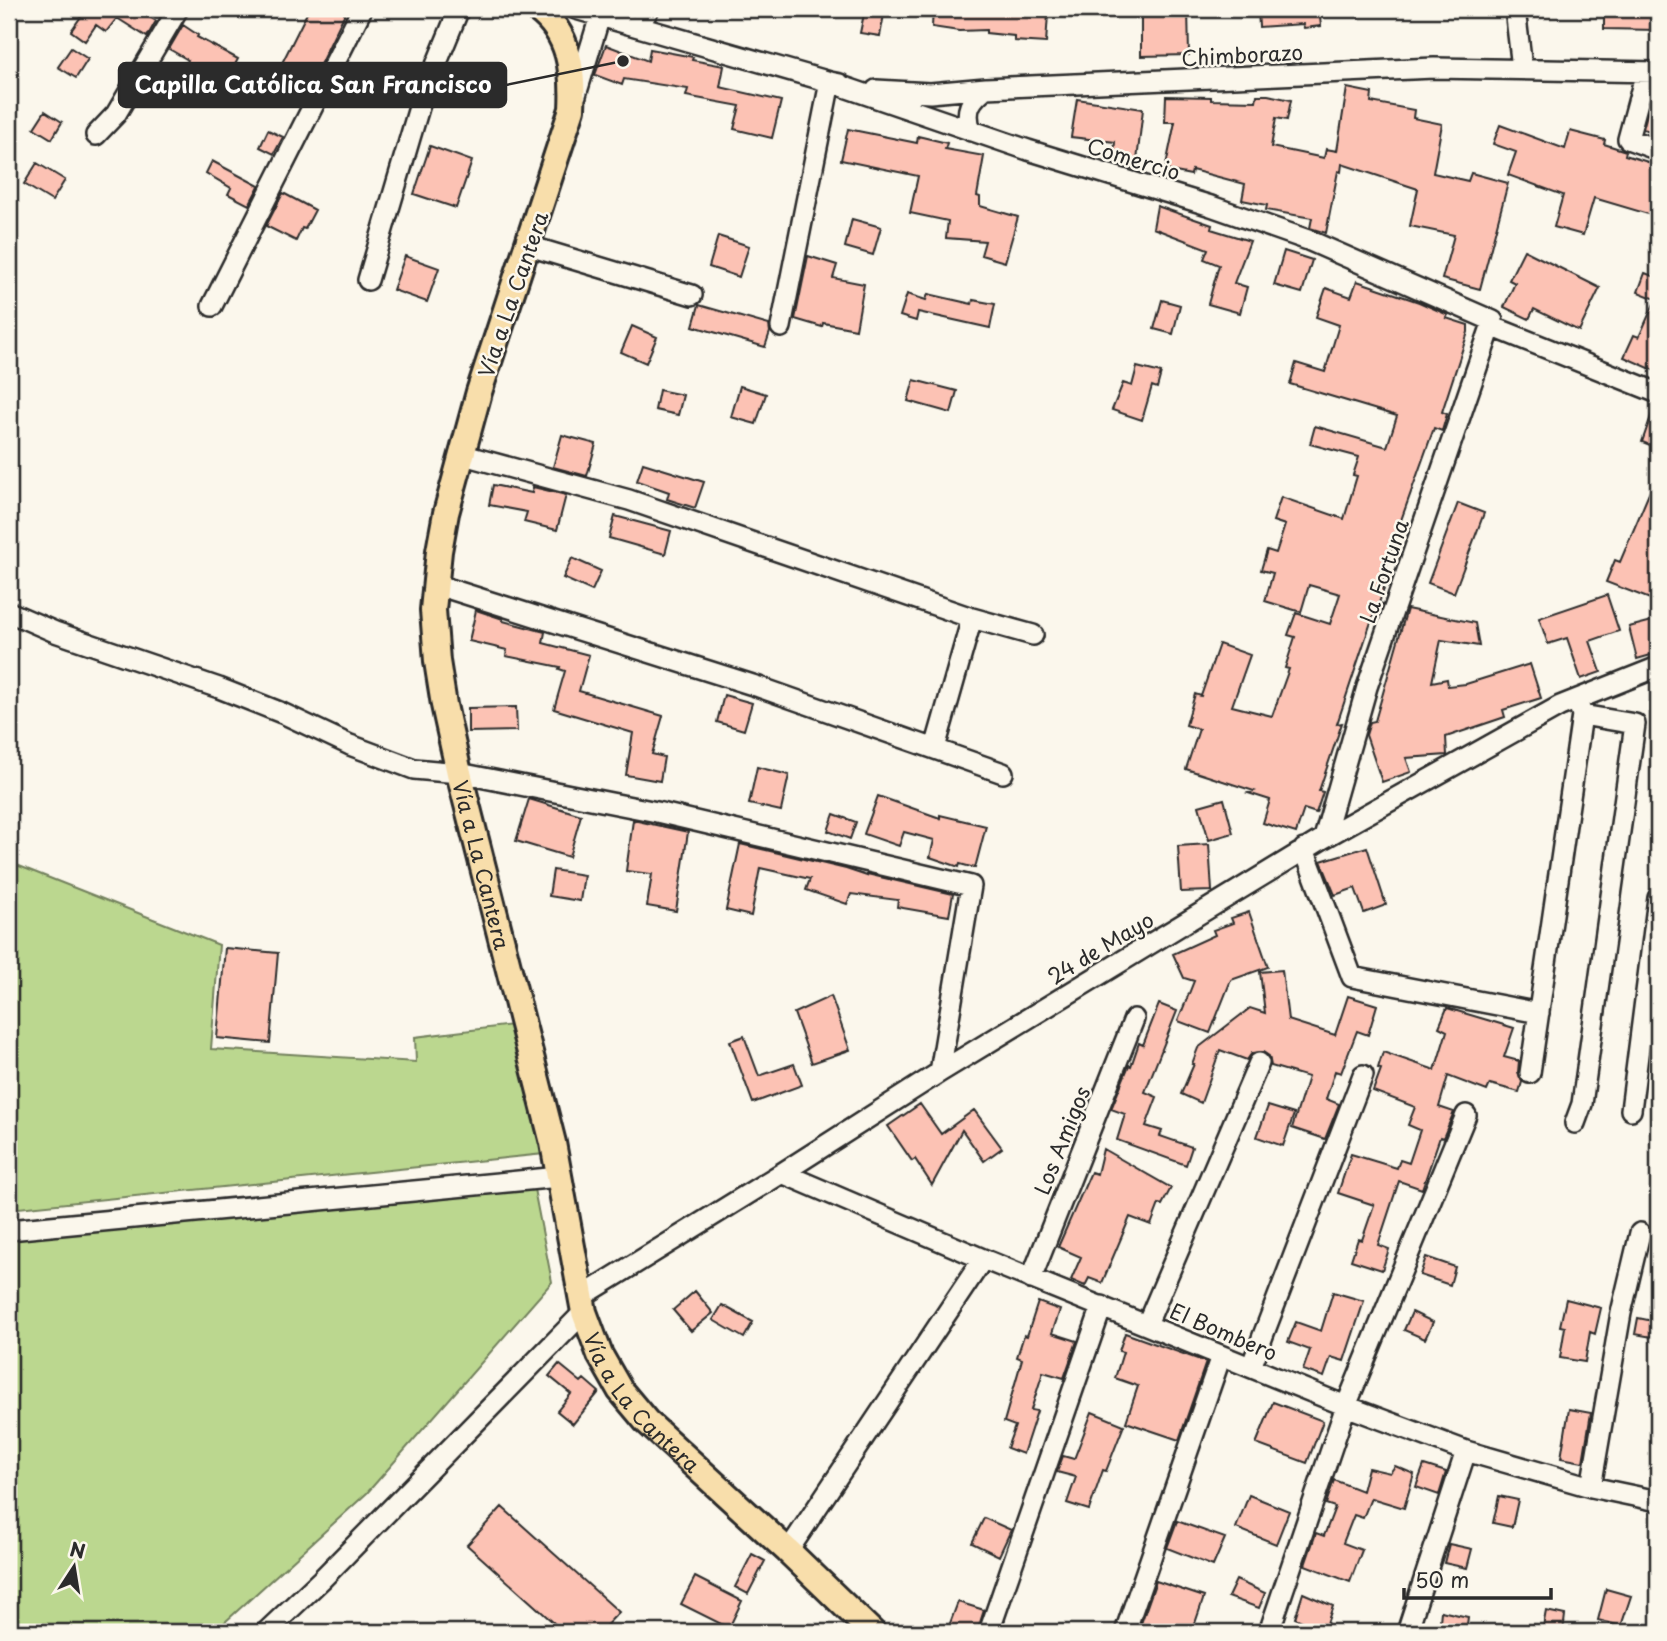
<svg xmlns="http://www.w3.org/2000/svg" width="1667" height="1641" font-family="'Playpen Sans',sans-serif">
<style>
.green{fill:#bbd78f;stroke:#73815d;stroke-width:2}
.building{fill:#fcc2b4;stroke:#2b2b2b;stroke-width:2}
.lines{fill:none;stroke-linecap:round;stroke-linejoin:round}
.minor-casing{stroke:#2b2b2b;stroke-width:24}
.major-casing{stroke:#2b2b2b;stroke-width:30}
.minor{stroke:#fbf7ec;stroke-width:19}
.major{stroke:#f8deab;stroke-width:24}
.labels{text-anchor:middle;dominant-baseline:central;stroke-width:5;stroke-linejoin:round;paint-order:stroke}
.street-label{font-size:21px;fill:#2b2b2b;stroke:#fbf7ec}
.leader{fill:none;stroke:#2b2b2b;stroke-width:2.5}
.callout-dot{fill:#2b2b2b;stroke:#fbf7ec;stroke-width:2.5}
.callout{fill:#2b2b2b;stroke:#2b2b2b;stroke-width:2.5}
.callout-label{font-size:23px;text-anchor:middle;font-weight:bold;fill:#fff}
</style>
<rect width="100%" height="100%" fill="#fbf7ec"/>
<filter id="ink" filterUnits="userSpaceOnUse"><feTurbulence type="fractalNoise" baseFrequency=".0143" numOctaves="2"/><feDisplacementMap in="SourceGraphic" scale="14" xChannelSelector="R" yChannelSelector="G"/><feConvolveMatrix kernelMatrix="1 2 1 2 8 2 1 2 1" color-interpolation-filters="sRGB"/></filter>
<g filter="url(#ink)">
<!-- green -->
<path class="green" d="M 9,862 L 219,945 L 211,1049 L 416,1062 L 415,1037 L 512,1025 L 544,1154 L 9,1209 Z
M 534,1189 L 552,1282 L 367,1493 L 214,1632 L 9,1632 L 9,1240 Z"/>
<!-- building -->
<path class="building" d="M 72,9 L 136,9 L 156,21 L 147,37 L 117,18 L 106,32 L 96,25 L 85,41 L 71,31 L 82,15 Z
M 309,9 L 347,9 L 314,77 L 282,63 Z
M 865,9 L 885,9 L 880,36 L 860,33 Z
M 933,9 L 978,9 L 978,11 L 1016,14 L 1016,12 L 1048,14 L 1046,43 L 1014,41 L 1014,36 L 986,33 L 986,30 L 959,31 L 932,27 Z
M 1141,9 L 1188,9 L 1189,55 L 1141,56 Z
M 1258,9 L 1319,9 L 1321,26 L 1304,28 L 1303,24 L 1259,27 Z
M 1604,9 L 1658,9 L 1658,30 L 1604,29 Z
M 183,25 L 198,35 L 197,37 L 238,59 L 223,87 L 184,66 L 188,60 L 169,49 Z
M 606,45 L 648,61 L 650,49 L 693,57 L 692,60 L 724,66 L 720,87 L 781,101 L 772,138 L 734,129 L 740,106 L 686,96 L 688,89 L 624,79 L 622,85 L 595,75 Z
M 71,48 L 88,59 L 76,78 L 58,67 Z
M 1655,84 L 1658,84 L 1658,133 L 1643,129 Z
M 1347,88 L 1372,93 L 1371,102 L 1414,110 L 1413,118 L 1442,124 L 1433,173 L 1468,181 L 1471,173 L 1508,183 L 1480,289 L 1442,279 L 1454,235 L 1410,226 L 1418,189 L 1342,164 L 1341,172 L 1338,171 L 1326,233 L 1310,228 L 1312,218 L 1266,210 L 1267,205 L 1242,200 L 1245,184 L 1192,170 L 1191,175 L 1165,170 L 1175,122 L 1165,122 L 1166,96 L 1211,97 L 1211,100 L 1256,101 L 1257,95 L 1268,95 L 1291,100 L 1287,120 L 1276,118 L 1271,147 L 1324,158 L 1326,149 L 1337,151 Z
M 1077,99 L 1143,109 L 1136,169 L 1113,163 L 1115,142 L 1071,137 Z
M 45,111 L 62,122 L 52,139 L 34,128 Z
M 1500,125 L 1565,149 L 1570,131 L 1605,140 L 1604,144 L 1626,151 L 1625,155 L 1658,165 L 1658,217 L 1594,198 L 1583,235 L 1554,227 L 1563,195 L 1508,175 L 1516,152 L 1493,144 Z
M 848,129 L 917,143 L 918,136 L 947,143 L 945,149 L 984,156 L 977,196 L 980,197 L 980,206 L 1018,217 L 1005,262 L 981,255 L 985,241 L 946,238 L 948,221 L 910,213 L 918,176 L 841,160 Z
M 268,130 L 283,137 L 274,154 L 260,147 Z
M 430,146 L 472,161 L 456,208 L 414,194 Z
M 212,161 L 259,186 L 249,205 L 228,194 L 231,188 L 206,173 Z
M 37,163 L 65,180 L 52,201 L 24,184 Z
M 283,193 L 315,210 L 305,229 L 302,228 L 296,241 L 266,226 Z
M 1157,206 L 1212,225 L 1211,229 L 1250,241 L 1234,283 L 1247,287 L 1240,313 L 1208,304 L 1219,265 L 1204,259 L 1208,249 L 1153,228 Z
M 852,219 L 881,227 L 873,255 L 845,247 Z
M 718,236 L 749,246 L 739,277 L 709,267 Z
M 1524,250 L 1600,288 L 1579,331 L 1534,309 L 1529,319 L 1504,307 L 1515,283 L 1509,280 Z
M 1284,251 L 1312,260 L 1302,293 L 1274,285 Z
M 405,256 L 439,268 L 427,302 L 393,290 Z
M 808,256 L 837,265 L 833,278 L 864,284 L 856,329 L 823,323 L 822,327 L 795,319 Z
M 1645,273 L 1658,278 L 1658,372 L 1624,357 L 1634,335 L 1639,337 L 1656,299 L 1638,292 Z
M 1357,281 L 1419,302 L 1448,315 L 1446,318 L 1468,325 L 1468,332 L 1442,412 L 1447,414 L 1442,431 L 1434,428 L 1395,537 L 1380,587 L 1384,588 L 1379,603 L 1383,604 L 1379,615 L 1374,613 L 1337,724 L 1342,723 L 1319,791 L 1323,792 L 1316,813 L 1304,809 L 1296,833 L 1263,823 L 1270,800 L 1248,793 L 1254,791 L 1186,769 L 1199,729 L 1186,725 L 1195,694 L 1201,696 L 1219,644 L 1250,655 L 1232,706 L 1272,716 L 1289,669 L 1285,668 L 1295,637 L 1288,635 L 1296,613 L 1330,624 L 1340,594 L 1309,585 L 1301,612 L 1265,601 L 1273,573 L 1261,570 L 1267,550 L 1276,553 L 1285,525 L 1273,521 L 1281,497 L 1344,519 L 1357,476 L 1353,475 L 1359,457 L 1310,444 L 1315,426 L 1387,447 L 1397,416 L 1290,384 L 1296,363 L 1325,372 L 1339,325 L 1316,317 L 1326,288 L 1351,297 Z
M 907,294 L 926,300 L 928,294 L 972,304 L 973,300 L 995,304 L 990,328 L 918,312 L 916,321 L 900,316 Z
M 1162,300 L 1180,305 L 1173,334 L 1154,329 Z
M 699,305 L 769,325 L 770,332 L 765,347 L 693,326 Z
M 632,326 L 657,337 L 646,363 L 621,352 Z
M 1137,367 L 1161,373 L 1157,388 L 1152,386 L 1142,420 L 1112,410 L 1123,383 L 1132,386 Z
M 914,380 L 957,391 L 951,413 L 908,401 Z
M 740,386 L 766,394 L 756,424 L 731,417 Z
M 659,390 L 683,395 L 678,415 L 655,410 Z
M 1655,405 L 1658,405 L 1658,448 L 1642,442 Z
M 562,435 L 596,444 L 587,476 L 553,467 Z
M 643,463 L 704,482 L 695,508 L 667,499 L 669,492 L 637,481 Z
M 1658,472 L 1658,602 L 1606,582 L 1615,560 L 1620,562 Z
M 493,485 L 532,493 L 533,487 L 566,495 L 557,530 L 524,522 L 527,512 L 489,505 Z
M 1458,503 L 1484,513 L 1454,593 L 1428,583 Z
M 615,516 L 671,531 L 665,554 L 609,538 Z
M 572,558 L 601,571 L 592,591 L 563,578 Z
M 1607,595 L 1619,631 L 1590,641 L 1601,672 L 1581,679 L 1567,638 L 1548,644 L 1539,618 Z
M 1407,609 L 1475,623 L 1479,646 L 1441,640 L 1432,682 L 1447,679 L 1448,686 L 1466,684 L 1530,664 L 1541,698 L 1503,710 L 1505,717 L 1446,737 L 1447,755 L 1406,758 L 1411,772 L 1382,782 L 1366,735 L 1370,722 L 1375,721 Z
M 476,610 L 503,619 L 503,621 L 545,632 L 543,643 L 589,655 L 579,691 L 663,716 L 652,754 L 664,757 L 660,781 L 626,775 L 633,733 L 554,709 L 565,671 L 559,669 L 560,667 L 506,656 L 507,650 L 469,641 Z
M 1656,620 L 1658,653 L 1637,659 L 1629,627 Z
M 724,695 L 752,703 L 744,730 L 717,722 Z
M 516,707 L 517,731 L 468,732 L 468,708 Z
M 757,767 L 789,775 L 781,811 L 749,804 Z
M 878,796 L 940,818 L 940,815 L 986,826 L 975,868 L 960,864 L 959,867 L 930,857 L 934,840 L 904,832 L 899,846 L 864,834 Z
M 529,799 L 581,815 L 569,857 L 516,841 Z
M 1224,799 L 1233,833 L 1209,840 L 1199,806 Z
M 834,814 L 856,822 L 850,839 L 828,831 Z
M 633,820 L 688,832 L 676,911 L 647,906 L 652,874 L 626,871 Z
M 740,844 L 846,869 L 867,876 L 867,874 L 953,894 L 949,916 L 897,907 L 898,900 L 851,894 L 847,904 L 806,890 L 810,879 L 760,868 L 751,916 L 726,910 Z
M 1209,844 L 1212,891 L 1181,892 L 1178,846 Z
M 1367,847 L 1386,905 L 1364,913 L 1355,888 L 1335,895 L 1321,861 Z
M 553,870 L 584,875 L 580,901 L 549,896 Z
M 1249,912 L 1268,967 L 1231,980 L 1210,1033 L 1178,1021 L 1194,981 L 1184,978 L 1173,954 L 1215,935 L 1213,930 L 1233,923 L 1231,918 Z
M 225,948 L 278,953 L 270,1043 L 217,1038 Z
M 1282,970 L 1288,1020 L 1335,1035 L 1348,996 L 1377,1005 L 1368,1035 L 1357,1031 L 1341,1073 L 1335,1071 L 1326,1099 L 1339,1104 L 1325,1139 L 1292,1128 L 1308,1077 L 1271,1066 L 1269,1056 L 1263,1052 L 1252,1053 L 1247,1060 L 1220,1050 L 1201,1103 L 1181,1094 L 1194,1064 L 1192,1064 L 1198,1048 L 1250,1008 L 1265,1013 L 1260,972 Z
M 831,996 L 850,1050 L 812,1063 L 794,1013 Z
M 1159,1004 L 1177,1011 L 1145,1092 L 1157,1097 L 1146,1126 L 1162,1131 L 1160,1136 L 1192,1147 L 1186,1165 L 1117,1140 L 1125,1114 L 1111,1109 L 1129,1065 L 1131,1066 L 1139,1043 L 1143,1045 Z
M 1447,1008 L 1514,1028 L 1504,1057 L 1519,1061 L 1518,1072 L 1522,1082 L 1519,1092 L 1490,1084 L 1487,1091 L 1448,1076 L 1439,1107 L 1454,1112 L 1443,1138 L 1440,1137 L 1422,1189 L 1399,1181 L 1378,1245 L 1389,1249 L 1382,1270 L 1351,1260 L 1358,1239 L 1362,1240 L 1374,1205 L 1338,1193 L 1351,1154 L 1397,1168 L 1400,1160 L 1409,1163 L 1420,1130 L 1408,1125 L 1415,1107 L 1373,1091 L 1381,1069 L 1378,1068 L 1383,1052 L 1435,1070 L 1447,1031 L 1439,1027 Z
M 744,1036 L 759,1076 L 794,1064 L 802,1085 L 753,1103 L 730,1041 Z
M 920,1104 L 941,1134 L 974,1110 L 1002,1148 L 984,1161 L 962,1130 L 932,1185 L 915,1159 L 912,1161 L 888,1126 Z
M 1268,1106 L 1294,1114 L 1283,1146 L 1257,1137 Z
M 1103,1149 L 1171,1188 L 1162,1205 L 1159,1204 L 1151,1225 L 1130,1217 L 1102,1283 L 1089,1278 L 1085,1286 L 1071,1280 L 1081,1257 L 1058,1247 L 1091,1172 L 1097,1174 Z
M 1426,1257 L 1455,1267 L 1450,1285 L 1420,1275 Z
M 695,1291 L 713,1313 L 691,1331 L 673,1310 Z
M 1333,1292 L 1364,1301 L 1344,1361 L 1331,1357 L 1324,1377 L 1303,1370 L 1310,1350 L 1288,1342 L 1296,1322 L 1321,1331 Z
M 1566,1299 L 1601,1308 L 1595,1334 L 1590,1332 L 1585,1362 L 1560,1358 L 1565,1327 L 1560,1326 Z
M 1038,1302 L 1060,1310 L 1052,1333 L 1077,1341 L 1064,1378 L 1043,1372 L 1031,1410 L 1037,1411 L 1023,1454 L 1007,1448 L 1015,1426 L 1004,1422 L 1022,1359 L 1017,1357 L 1024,1335 L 1027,1336 Z
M 722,1305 L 753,1322 L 744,1338 L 713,1320 Z
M 1412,1312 L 1433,1322 L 1425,1339 L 1404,1330 Z
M 1638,1318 L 1658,1322 L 1658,1338 L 1635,1334 Z
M 1125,1333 L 1206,1362 L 1179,1440 L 1126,1422 L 1138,1386 L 1115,1378 L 1123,1352 L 1119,1351 Z
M 559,1364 L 581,1382 L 584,1379 L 599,1392 L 573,1424 L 557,1411 L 571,1394 L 549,1376 Z
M 1273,1402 L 1323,1421 L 1307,1463 L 1256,1444 Z
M 1569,1409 L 1591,1413 L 1583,1462 L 1561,1458 Z
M 1092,1412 L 1124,1425 L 1106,1471 L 1103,1470 L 1089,1510 L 1067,1503 L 1076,1477 L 1057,1472 L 1063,1456 L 1074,1459 Z
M 1424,1465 L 1446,1472 L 1439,1495 L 1416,1487 Z
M 1395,1466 L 1414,1474 L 1404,1508 L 1371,1498 L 1363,1518 L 1354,1515 L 1343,1543 L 1362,1550 L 1350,1582 L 1305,1565 L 1316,1533 L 1324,1536 L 1335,1507 L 1326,1504 L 1334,1480 L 1362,1491 L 1368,1468 L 1390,1473 Z
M 1249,1495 L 1289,1511 L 1276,1544 L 1236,1528 Z
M 1499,1496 L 1518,1500 L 1512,1527 L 1493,1523 Z
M 502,1507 L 619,1612 L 600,1632 L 564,1632 L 467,1545 Z
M 984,1518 L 1011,1530 L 999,1556 L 972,1543 Z
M 1177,1521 L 1225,1538 L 1213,1566 L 1167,1548 Z
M 1449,1544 L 1472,1549 L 1467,1568 L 1444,1563 Z
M 752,1554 L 765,1561 L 748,1594 L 735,1587 Z
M 695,1577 L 742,1601 L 729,1628 L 681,1604 Z
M 1236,1580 L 1265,1593 L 1259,1608 L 1228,1597 Z
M 1156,1581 L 1204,1597 L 1192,1632 L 1138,1632 Z
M 1606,1589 L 1631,1596 L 1621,1626 L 1598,1620 Z
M 1303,1593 L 1333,1606 L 1324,1632 L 1301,1632 L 1304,1622 L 1295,1618 Z
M 958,1602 L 984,1610 L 977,1632 L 968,1632 L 949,1626 Z
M 1441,1611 L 1468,1617 L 1466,1632 L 1439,1632 Z
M 1546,1611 L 1565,1615 L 1563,1632 L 1542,1632 Z"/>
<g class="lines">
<defs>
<path id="minor" d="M 576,9 L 830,82 L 1028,150 L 1211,206 L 1308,240 L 1493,321 L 1491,326 L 1658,393
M 1515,9 L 1522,68
M 639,26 L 649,9
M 1646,72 L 1628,139 L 1658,150
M 876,90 L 930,93 L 986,88 L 1434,68 L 1658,72
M 576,95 L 600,16
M 971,131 C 964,110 970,100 986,88
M 96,135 L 116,114 L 178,9
M 529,246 L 692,295
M 368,280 L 420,104 L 459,9
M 212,306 L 362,9
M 781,327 L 830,82 L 840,84
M 460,454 L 629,500 L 972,618 L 1033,635
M 434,584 L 759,687 L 1003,773
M 9,612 L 55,632 L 219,688 L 282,713 L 350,745 L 414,769 L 459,773 L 657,812 L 971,886 L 940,1072
M 935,748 L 972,618
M 1324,838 L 1367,687 L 1493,321
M 1304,849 L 1352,977 L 1539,1013
M 1530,1073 L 1582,715 L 1578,703
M 1631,1110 L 1658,898
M 1575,1123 L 1582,1104 L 1635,724 L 1582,715
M 782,1173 L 983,1259 L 1346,1406 L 1466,1451 L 1591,1487 L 1658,1501
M 9,1230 L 559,1177
M 1031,1279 L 1134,1019
M 1147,1324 L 1259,1063
M 1251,1367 L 1363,1075
M 1591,1487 L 1621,1313 L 1640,1233
M 788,1551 L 983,1259
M 266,1632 L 321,1580 L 584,1312 L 581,1297 L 782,1173 L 940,1072 L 1324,838 L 1560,706 L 1658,667
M 989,1632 L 1102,1306
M 1125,1632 L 1221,1356
M 1269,1632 L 1346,1406 L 1466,1115
M 1407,1632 L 1466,1451"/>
<g id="major">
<path id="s1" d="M 537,9 C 570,33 574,72 572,109 L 479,392 L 446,513 L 439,551 L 433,610 L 437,661 L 444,705 L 459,773 L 553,1143 L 584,1312 L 600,1355 L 620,1390 L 646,1421 L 788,1551 L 872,1632"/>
</g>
</defs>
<!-- minor casing -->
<use href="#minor" class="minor-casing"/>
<!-- major casing -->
<use href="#major" class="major-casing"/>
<!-- minor -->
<use href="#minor" class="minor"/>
<!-- major -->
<use href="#major" class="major"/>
</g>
</g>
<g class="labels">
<!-- street labels -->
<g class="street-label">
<text transform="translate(1242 54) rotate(-3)">Chimborazo</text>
<text transform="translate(1134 158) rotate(17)">Comercio</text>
<text transform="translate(512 294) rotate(-71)">Vía a La Cantera</text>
<text transform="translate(1383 571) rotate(-71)">La Fortuna</text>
<text stroke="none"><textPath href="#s1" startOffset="892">Vía a La Cantera</textPath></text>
<text transform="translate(1100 947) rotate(-31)">24 de Mayo</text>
<text transform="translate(1061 1140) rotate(-68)">Los Amigos</text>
<text transform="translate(1224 1331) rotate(23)">El Bombero</text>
<text stroke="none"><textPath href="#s1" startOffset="1460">Vía a La Cantera</textPath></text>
</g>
</g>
<!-- callouts -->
<path class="leader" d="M623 61L506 85"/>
<circle class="callout-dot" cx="623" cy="61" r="7"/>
<rect class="callout" x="119" y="63" width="387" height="44" rx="7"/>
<g class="callout-label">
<text x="313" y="93">Capilla Católica San Francisco</text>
</g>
<!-- margin -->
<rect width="1667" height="1641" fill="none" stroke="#fbf7ec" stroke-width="35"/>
<rect x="18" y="18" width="1632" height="1606" fill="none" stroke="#2b2b2b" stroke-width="2.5" filter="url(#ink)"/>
<!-- north arrow -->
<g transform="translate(74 1567) rotate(12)" stroke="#fbf7ec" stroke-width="5" paint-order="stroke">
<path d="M0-5L12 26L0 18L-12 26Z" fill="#2b2b2b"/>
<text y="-10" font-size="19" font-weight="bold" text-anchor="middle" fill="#2b2b2b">N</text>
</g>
<!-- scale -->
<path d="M1404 1588v10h147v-10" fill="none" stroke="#2b2b2b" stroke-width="3.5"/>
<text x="1415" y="1588" font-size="21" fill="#2b2b2b" stroke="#fbf7ec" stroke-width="5" paint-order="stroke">50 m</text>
</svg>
